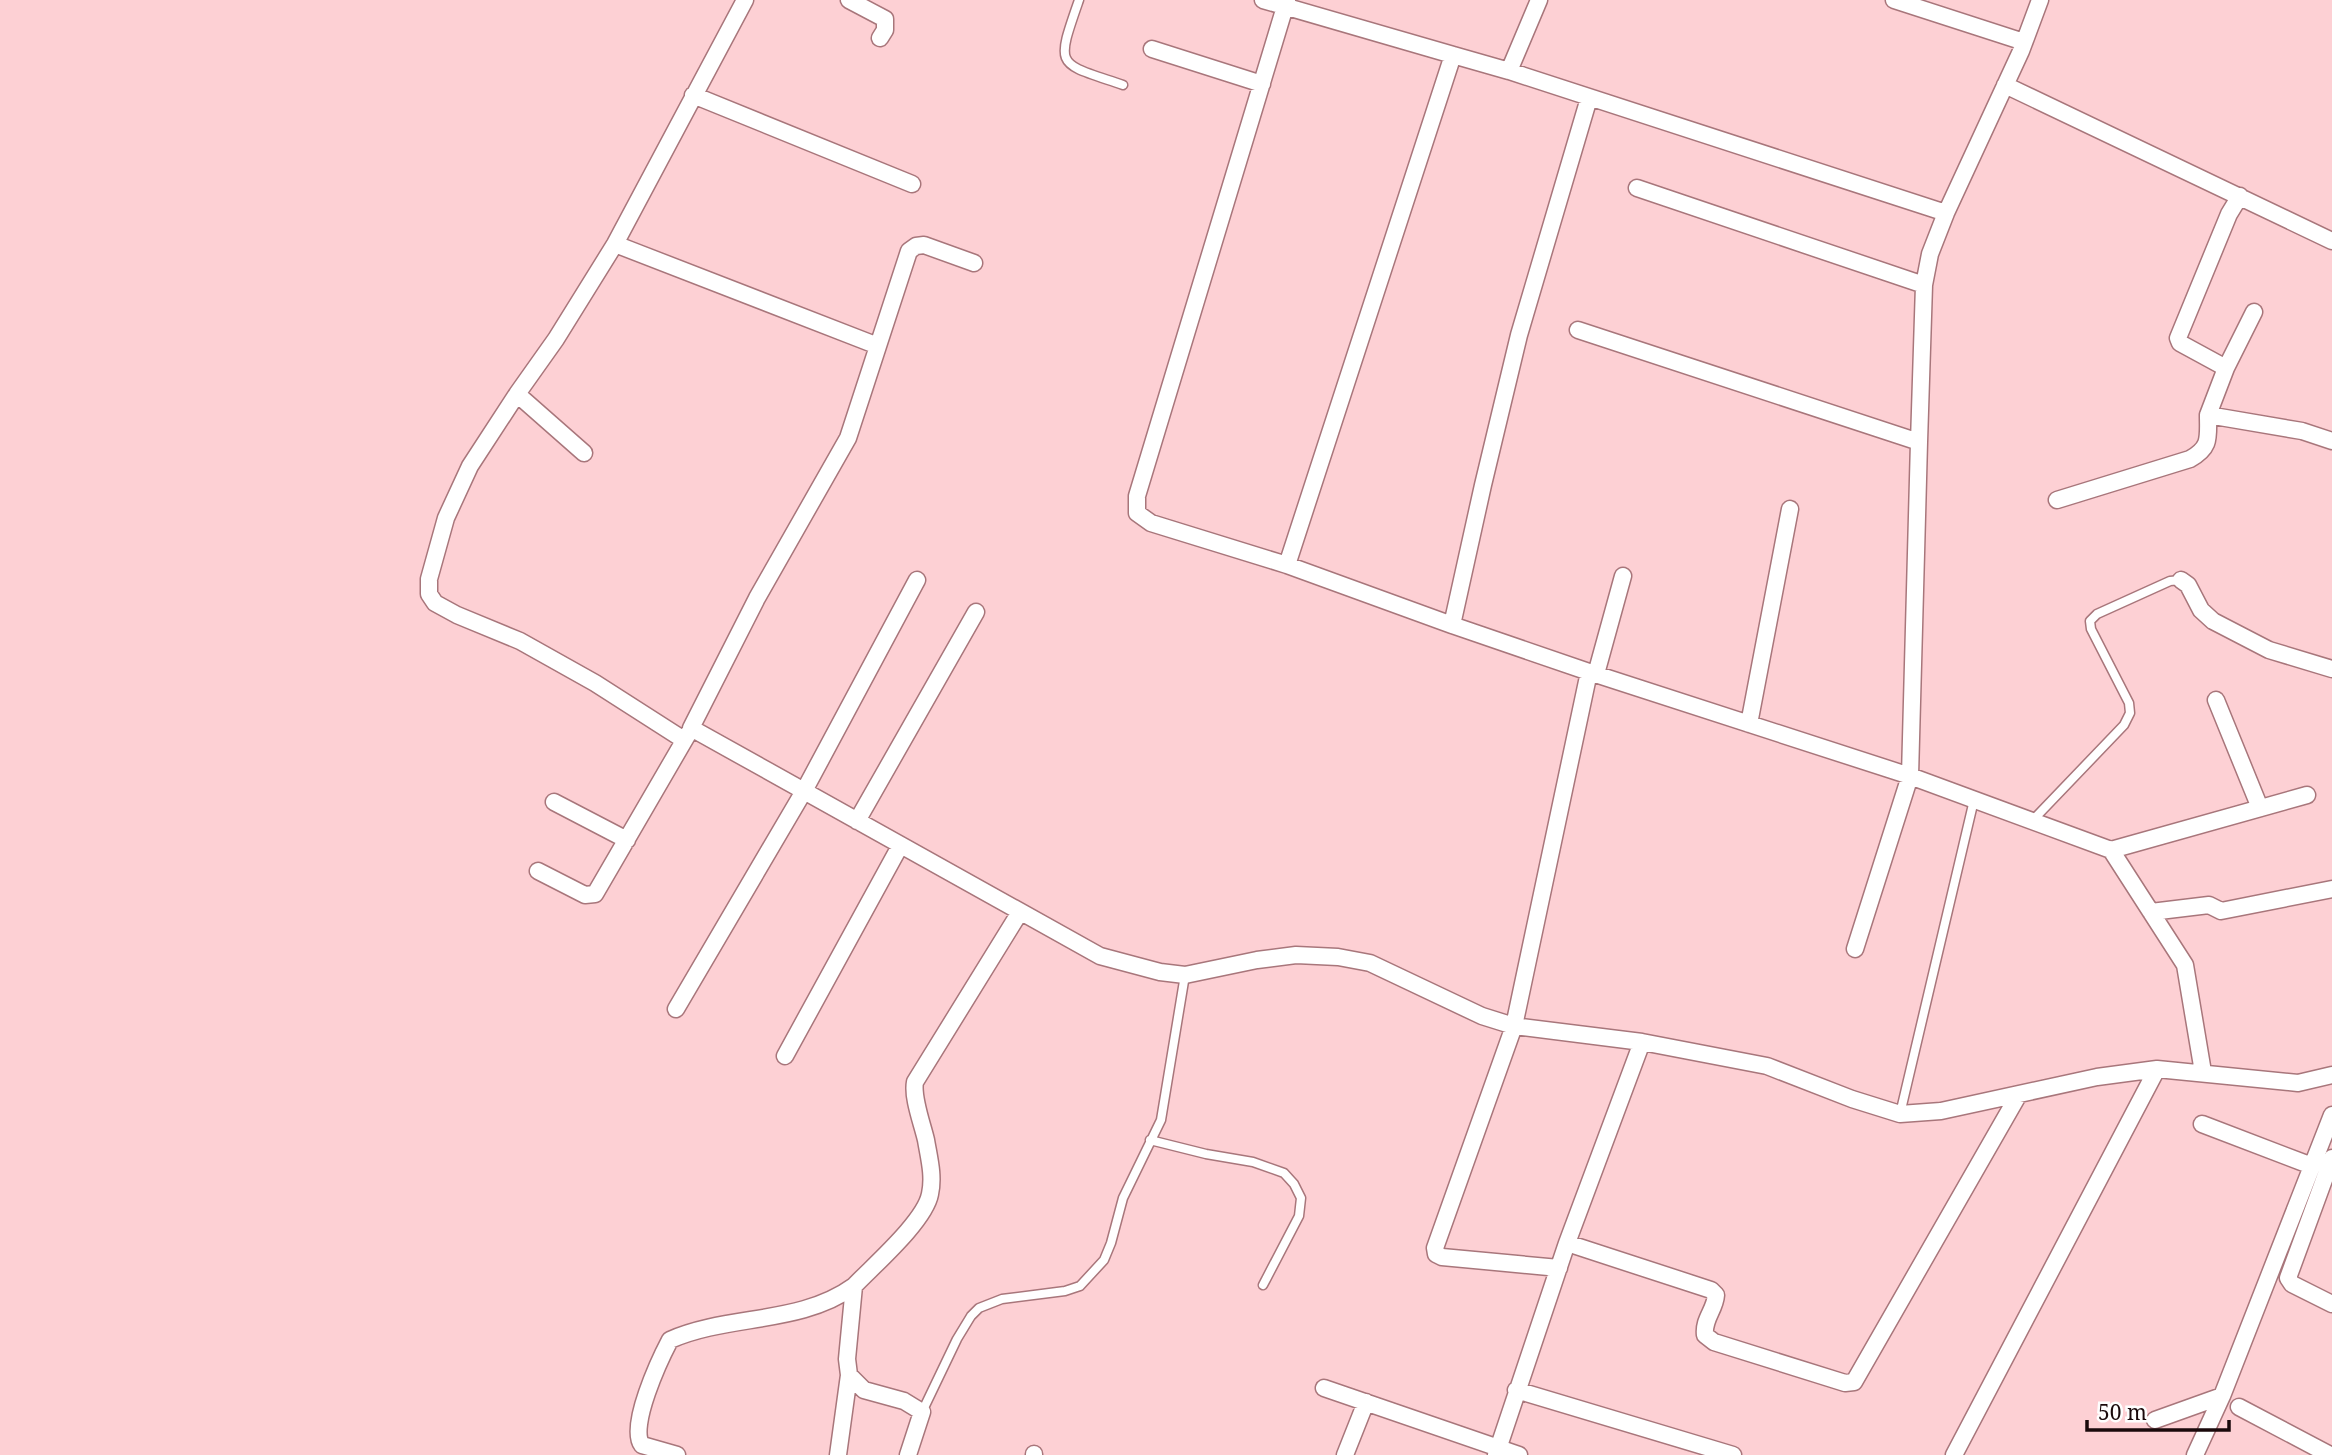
<svg xmlns="http://www.w3.org/2000/svg" width="2332" height="1455" font-family="'Noto Serif',serif">
<style>
.lines{fill:none;stroke-linecap:round;stroke-linejoin:round}
.lane-casing{stroke:#a8767b;stroke-width:11}
.street-casing{stroke:#a8767b;stroke-width:19}
.lane{stroke:#fff;stroke-width:8}
.street{stroke:#fff;stroke-width:16}
</style>
<rect width="100%" height="100%" fill="#fdd0d4"/>
<g class="lines">
<defs>
<path id="lane" d="M 1079,0 C 1055,69 1056,62 1123,85
M 2033,820 L 2124,725 L 2130,713 L 2129,703 L 2091,629 L 2090,621 L 2097,614 L 2170,581 L 2181,580
M 1900,1114 L 1974,800
M 1150,1140 L 1206,1154 L 1253,1162 L 1284,1173 L 1294,1184 L 1301,1198 L 1299,1216 L 1263,1285
M 922,1412 L 957,1339 L 971,1316 L 979,1308 L 1002,1299 L 1065,1291 L 1080,1286 L 1104,1260 L 1111,1243 L 1123,1198 L 1161,1120 L 1185,975"/>
<path id="street" d="M 849,0 L 885,19 L 885,30 L 880,38
M 1263,0 L 1453,55
M 1287,0 L 1137,496 L 1137,513 L 1151,523 L 1287,565 L 1452,625
M 1894,0 L 2024,42
M 1152,49 L 1262,84
M 1509,71 L 1539,0
M 2005,85 L 2332,241
M 693,95 L 912,184
M 1589,98 L 1519,335 L 1483,485 L 1452,625 L 1589,672 L 1910,776 L 2111,850 L 2185,965 L 2203,1072
M 1637,188 L 1924,285
M 615,244 L 878,346 L 848,438 L 757,598 L 691,728 L 1100,956 L 1160,972 L 1185,975 L 1257,960 L 1296,955 L 1338,957 L 1370,963 L 1482,1016 L 1514,1026 L 1642,1042 L 1767,1066 L 1852,1099 L 1900,1114 L 1941,1111 L 2097,1077 L 2157,1069 L 2298,1083 L 2332,1075
M 2254,312 L 2226,368 L 2208,415 L 2302,431 L 2332,441
M 1578,330 L 1919,442 L 1910,776 L 1855,949
M 878,346 L 909,251 L 916,246 L 924,245 L 974,263
M 2226,368 L 2180,343 L 2178,338 L 2229,214 L 2240,196
M 517,394 L 584,453
M 1919,442 L 1924,285 L 1930,254 L 1946,213 L 2021,51 L 2040,0
M 2057,500 L 2190,459 C 2211,447 2208,438 2208,415
M 1287,565 L 1453,55 L 1509,71 L 1946,213
M 2181,580 L 2188,585 L 2201,610 L 2213,621 L 2269,650 L 2332,669
M 1596,674 L 1623,576
M 2216,700 L 2260,808
M 1749,724 L 1790,509
M 684,740 L 595,683 L 520,641 L 457,615 L 435,603 L 429,594 L 429,579 L 446,518 L 470,466 L 517,394 L 556,339 L 615,244 L 745,0
M 554,802 L 627,840
M 857,821 L 976,612
M 2111,850 L 2307,795
M 538,871 L 585,895 L 595,894 L 688,734
M 2151,912 L 2209,905 L 2221,911 L 2332,889
M 676,1009 L 804,791 L 917,580
M 785,1056 L 900,846
M 2202,1124 L 2312,1166
M 2332,1158 L 2288,1278 L 2292,1284 L 2332,1304
M 1567,1243 L 1711,1290 L 1716,1295 C 1715,1310 1703,1319 1705,1335 L 1714,1342 L 1845,1383 L 1854,1382 L 2019,1094
M 1559,1268 L 1442,1257 L 1436,1254 L 1435,1248 L 1514,1026 L 1589,672
M 854,1286 L 847,1359 L 849,1375 L 864,1390 L 904,1401 L 922,1412 L 908,1455
M 1324,1388 L 1519,1455
M 1516,1390 L 1733,1455
M 2239,1407 L 2330,1455
M 2155,1420 L 2222,1396 L 2332,1115
M 677,1455 L 642,1445 C 628,1427 660,1359 670,1340 C 729,1314 800,1325 854,1286 C 874,1265 925,1221 930,1194 C 934,1176 929,1158 926,1140 C 922,1123 912,1097 915,1082 L 1020,912
M 838,1455 L 849,1375
M 1034,1455 L 1034,1454
M 1345,1455 L 1366,1402
M 1496,1455 L 1567,1243 L 1642,1042
M 1954,1455 L 2157,1069
M 2195,1455 L 2222,1396"/>
</defs>
<!-- lane casing -->
<use href="#lane" class="lane-casing"/>
<!-- street casing -->
<use href="#street" class="street-casing"/>
<!-- lane -->
<use href="#lane" class="lane"/>
<!-- street -->
<use href="#street" class="street"/>
</g>
<!-- scale -->
<path d="M2087 1420v10h142v-10" fill="none" stroke="#1a090b" stroke-width="3.5"/>
<text x="2098" y="1420" font-size="21" fill="#1a090b" stroke="#fefefe" stroke-width="5" paint-order="stroke">50 m</text>
</svg>
